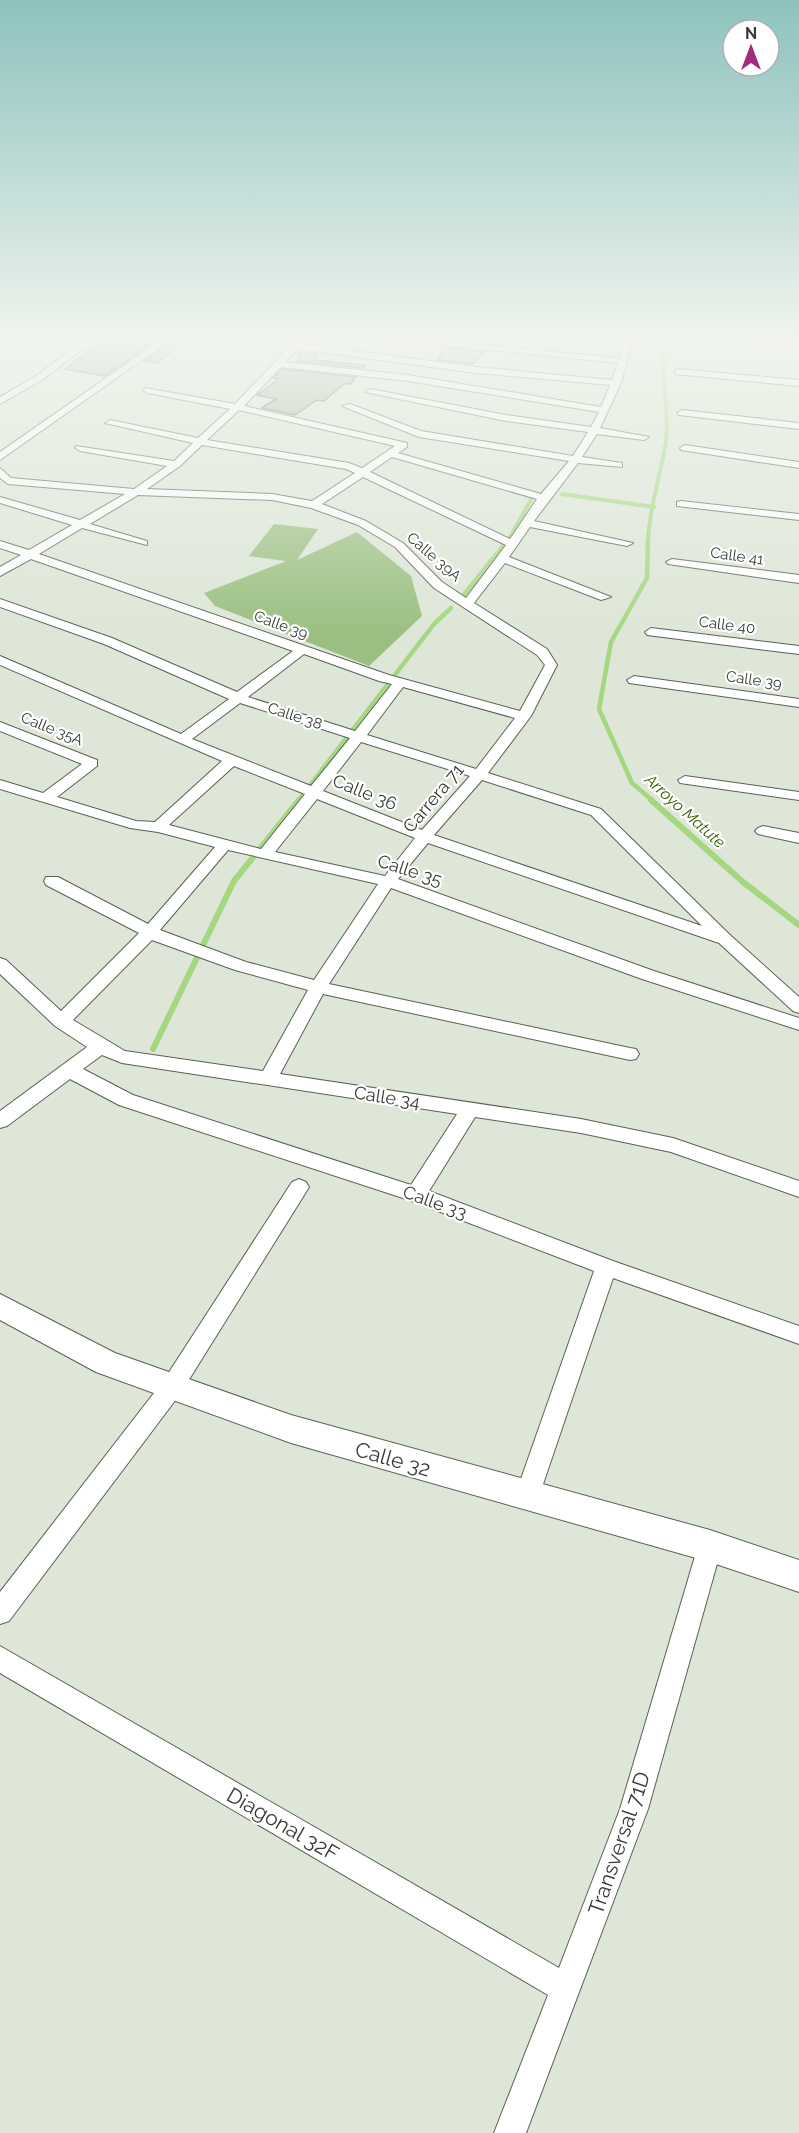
<svg xmlns="http://www.w3.org/2000/svg" width="799" height="2133" font-family="Raleway,sans-serif">
<style>
.green{fill:#9abf80}
.lines{fill:none;stroke-linecap:round;stroke-linejoin:round}
.stream-far2{stroke:#a5d780;stroke-width:4}
.stream-far1{stroke:#a5d780;stroke-width:4.5}
.stream{stroke:#a5d780;stroke-width:6}
.building{fill:#a4ad9f;stroke:#5b6356;stroke-width:1.5}
.street-casing{stroke:#596154;stroke-width:2}
.secondary-casing{stroke:#596154;stroke-width:2}
.street{fill:#fff;fill-rule:evenodd}
.secondary{fill:#fff;fill-rule:evenodd}
.labels{text-anchor:middle;dominant-baseline:central;stroke-width:4.5;stroke-linejoin:round;paint-order:stroke}
.far-street-label{font-size:15px;fill:#383b36;stroke:#fff}
.far-water-label{font-size:16px;font-style:italic;fill:#356000;stroke:#fff}
.street-label{font-size:18px;fill:#383b36;stroke:#fff}
.near-street-label{font-size:21px;fill:#383b36;stroke:#fff}
</style>
<rect width="100%" height="100%" fill="#dde6d7"/>
<!-- green -->
<path class="green" d="M 274,524 L 318,529 L 297,560 L 357,532 L 411,576 L 422,616 L 369,666 L 215,606 L 204,593 L 286,561 L 249,556 Z"/>
<g class="lines">
<!-- stream-far2 -->
<path class="stream-far2" d="M 562,494 L 654,507
M 510,537 L 532,498
M 648,541 C 649,508 661,474 666,441 C 670,407 658,372 666,339"/>
<!-- stream-far1 -->
<path class="stream-far1" d="M 648,540 L 647,578 L 611,642 L 599,709 L 632,783 L 653,801
M 462,597 L 504,545
M 298,801 L 434,624 L 451,608"/>
<!-- stream -->
<path class="stream" d="M 651,800 L 743,882 L 799,925
M 153,1049 L 234,881 L 299,800"/>
</g>
<!-- building -->
<path class="building" d="M 104,339 L 151,344 L 105,376 L 65,369 Z
M 167,345 L 177,347 L 157,363 L 145,361 Z
M 443,347 L 484,352 L 473,364 L 439,360 Z
M 299,353 L 317,354 L 315,360 L 366,365 L 363,368 L 297,361 Z
M 282,369 L 356,377 L 350,384 L 344,384 L 324,401 L 317,400 L 295,415 L 262,408 L 276,399 L 257,395 L 279,379 L 273,378 Z"/>
<g class="lines">
<defs>
<path id="street" d="M 86,339 L 96,339 L 42,380 L 0,404 L 0,397 L 36,376 Z
M 162,339 L 172,339 L 0,460 L 0,452 Z
M 297,339 L 306,339 L 302,344 L 476,367 L 612,380 L 618,363 L 384,339 L 418,339 L 620,358 L 625,339 L 633,339 L 621,383 L 600,428 L 649,437 L 644,440 L 597,434 L 582,457 L 622,463 L 622,467 L 578,463 L 534,521 L 633,543 L 627,546 L 530,527 L 509,557 L 611,597 L 601,600 L 505,563 L 474,603 L 547,649 L 557,665 L 531,716 L 488,773 L 601,809 L 730,935 L 799,997 L 799,1013 L 793,1011 L 719,943 L 428,843 L 398,879 L 654,971 L 799,1018 L 799,1030 L 642,979 L 391,888 L 329,984 L 630,1048 L 636,1049 L 639,1054 L 636,1059 L 630,1060 L 323,994 L 280,1074 L 581,1119 L 673,1138 L 799,1181 L 799,1197 L 671,1152 L 581,1133 L 475,1117 L 429,1191 L 613,1261 L 799,1326 L 799,1344 L 613,1278 L 539,1496 L 535,1504 L 527,1507 L 519,1504 L 515,1496 L 594,1271 L 409,1200 L 119,1105 L 70,1079 L 7,1126 L 0,1128 L 0,1111 L 87,1047 L 55,1026 L 0,974 L 0,958 L 6,960 L 61,1011 L 139,933 L 46,885 L 44,881 L 46,877 L 58,877 L 148,924 L 215,847 L 158,832 L 130,828 L 0,789 L 0,780 L 43,793 L 82,764 L 0,731 L 0,722 L 97,760 L 97,766 L 57,797 L 136,821 L 155,822 L 222,761 L 0,665 L 0,656 L 181,734 L 229,699 L 104,644 L 0,607 L 0,599 L 112,638 L 237,692 L 293,651 L 31,559 L 0,576 L 0,567 L 21,555 L 0,548 L 0,541 L 29,550 L 72,525 L 0,503 L 0,497 L 80,520 L 125,494 L 8,484 L 0,478 L 0,468 L 11,478 L 134,489 L 167,466 L 80,451 L 75,448 L 76,446 L 174,461 L 193,443 L 105,423 L 110,420 L 198,438 L 230,409 L 148,393 L 143,390 L 145,388 L 235,404 ZM 298,349 L 476,373 L 610,385 L 601,407 L 408,375 L 285,362 ZM 281,367 L 408,381 L 599,412 L 591,427 L 506,415 L 370,389 L 365,392 L 506,421 L 588,432 L 573,456 L 421,431 L 350,404 L 342,406 L 419,437 L 569,461 L 541,494 L 398,453 L 407,447 L 407,443 L 244,406 ZM 239,410 L 395,446 L 362,468 L 349,463 L 207,440 ZM 202,445 L 346,469 L 355,473 L 312,501 L 272,494 L 147,489 L 180,466 ZM 392,457 L 537,499 L 510,539 L 370,472 ZM 363,477 L 506,545 L 466,598 L 442,582 L 403,543 L 366,521 L 322,504 ZM 138,495 L 272,500 L 311,508 L 358,525 L 395,547 L 434,588 L 537,655 L 545,665 L 520,711 L 389,675 L 39,554 L 82,528 L 147,545 L 147,541 L 90,524 ZM 304,654 L 379,681 L 392,684 L 355,731 L 248,697 ZM 403,687 L 515,718 L 476,769 L 367,735 ZM 240,703 L 350,738 L 311,786 L 192,739 ZM 361,742 L 470,776 L 422,830 L 323,791 ZM 234,766 L 305,794 L 261,849 L 169,825 ZM 482,780 L 591,815 L 702,926 L 434,835 ZM 317,799 L 415,838 L 385,876 L 275,852 ZM 228,850 L 378,884 L 314,980 L 246,962 L 160,930 ZM 152,940 L 235,970 L 308,990 L 263,1071 L 125,1051 L 73,1020 ZM 102,1055 L 122,1063 L 457,1114 L 411,1185 L 133,1095 L 83,1069 Z
M 754,339 L 799,340 L 799,346 L 758,342 Z
M 678,369 L 799,380 L 799,386 L 675,374 L 675,370 Z
M 682,410 L 799,423 L 799,429 L 679,415 L 677,413 Z
M 685,445 L 799,462 L 799,468 L 681,450 L 680,448 Z
M 681,501 L 799,514 L 799,520 L 677,506 L 677,502 Z
M 672,559 L 799,575 L 799,583 L 668,564 L 666,562 Z
M 651,628 L 799,646 L 799,654 L 647,635 L 645,632 Z
M 634,676 L 799,699 L 799,707 L 629,683 L 627,680 Z
M 685,776 L 799,792 L 799,800 L 680,783 L 678,780 Z
M 763,826 L 799,833 L 799,843 L 758,834 L 755,831 L 758,828 Z
M 299,1179 L 306,1182 L 309,1187 L 306,1192 L 180,1394 L 9,1621 L 0,1624 L 0,1592 L 164,1380 L 292,1182 Z
M 710,1534 L 719,1538 L 722,1546 L 648,1809 L 526,2133 L 494,2133 L 548,1995 L 0,1673 L 0,1646 L 559,1968 L 620,1809 L 698,1546 L 701,1538 Z"/>
<path id="secondary" d="M 0,1294 L 115,1353 L 291,1415 L 710,1530 L 799,1560 L 799,1592 L 710,1562 L 291,1443 L 96,1372 L 0,1320 Z"/>
</defs>
<!-- street casing -->
<use href="#street" class="street-casing"/>
<!-- secondary casing -->
<use href="#secondary" class="secondary-casing"/>
<!-- street -->
<use href="#street" class="street"/>
<!-- secondary -->
<use href="#secondary" class="secondary"/>
</g>
<!-- sky -->
<linearGradient id="sky" x2="0" y2="1"><stop stop-color="#8dc2be"/><stop offset="0.53" stop-color="#f0f4ed"/><stop offset="1" stop-color="#f0f4ed" stop-opacity="0"/></linearGradient>
<rect width="799" height="638" fill="url(#sky)"/>
<g class="labels">
<!-- far-street labels -->
<g class="far-street-label">
<text transform="translate(737 556) rotate(8)">Calle 41</text>
<text transform="translate(434 557) rotate(41)">Calle 39A</text>
<text transform="translate(281 625) rotate(20)">Calle 39</text>
<text transform="translate(727 625) rotate(7)">Calle 40</text>
<text transform="translate(754 680) rotate(8)">Calle 39</text>
<text transform="translate(295 716) rotate(18)">Calle 38</text>
<text transform="translate(52 729) rotate(22)">Calle 35A</text>
</g>
<!-- far-water labels -->
<g class="far-water-label">
<text transform="translate(685 811) rotate(42)">Arroyo Matute</text>
</g>
<!-- street labels -->
<g class="street-label">
<text transform="translate(365 792) rotate(22)">Calle 36</text>
<text transform="translate(433 798) rotate(-50)">Carrera 71</text>
<text transform="translate(410 870) rotate(18)">Calle 35</text>
<text transform="translate(387 1097) rotate(9)">Calle 34</text>
<text transform="translate(435 1202) rotate(20)">Calle 33</text>
</g>
<!-- near-street labels -->
<g class="near-street-label">
<text transform="translate(393 1459) rotate(16)">Calle 32</text>
<text transform="translate(283 1824) rotate(30)">Diagonal 32F</text>
<text transform="translate(619 1843) rotate(-71)">Transversal 71D</text>
</g>
</g>
<!-- north arrow -->
<g transform="translate(751 48)"><circle r="28" fill="#ffffff" stroke="#afb1af" stroke-width="1.5"/>
<path d="M0-4.5L10 22L0 15L-10 22Z" fill="#a42a7f"/>
<text y="-9" font-size="16" font-weight="bold" text-anchor="middle" fill="#383b36">N</text>
</g>
</svg>
